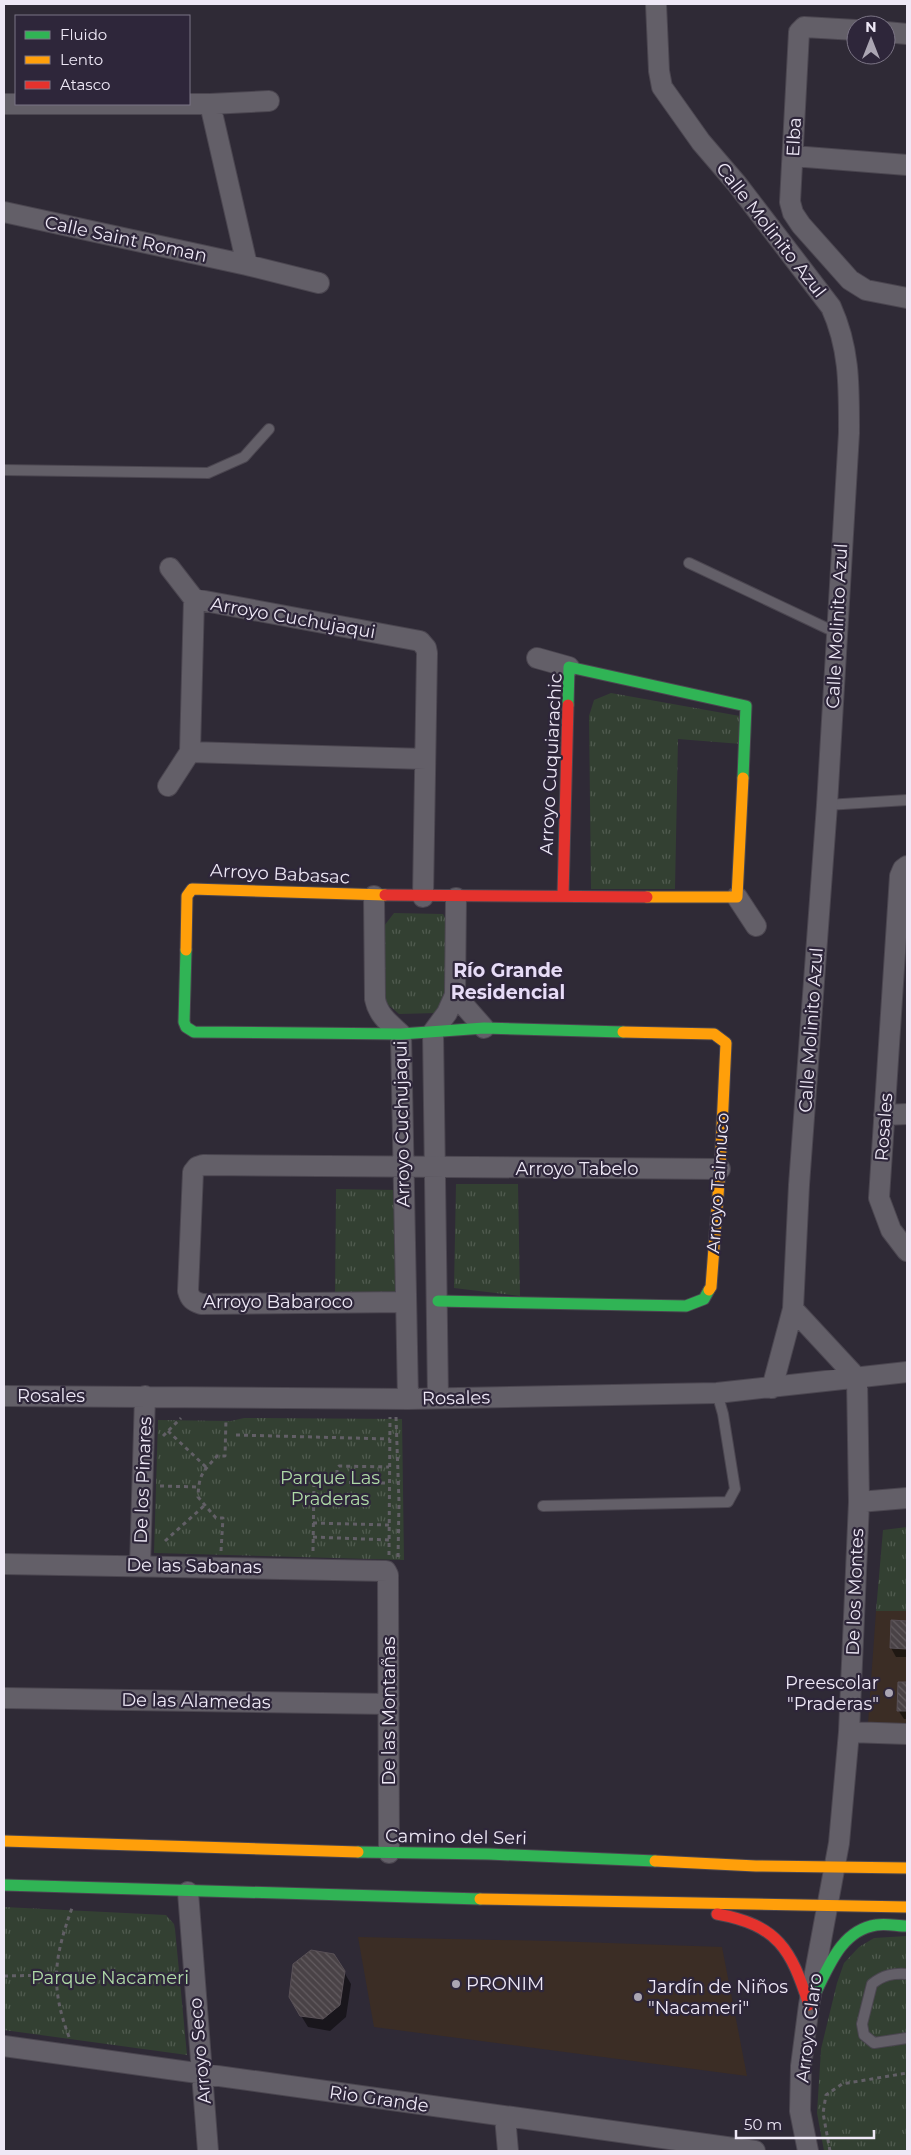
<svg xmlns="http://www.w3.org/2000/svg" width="911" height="2155" font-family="Montserrat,sans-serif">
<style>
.education{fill:#3b2d25}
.park{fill:url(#park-tufts)}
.shadow{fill:#0007}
.building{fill:url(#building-back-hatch);stroke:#585056}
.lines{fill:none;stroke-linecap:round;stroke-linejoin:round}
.lane-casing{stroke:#4b4650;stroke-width:12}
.street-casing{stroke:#4b4650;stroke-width:22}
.fast-casing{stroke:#4b4650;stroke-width:13}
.slow-casing{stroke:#4b4650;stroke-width:13}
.jam-casing{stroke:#4b4650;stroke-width:13}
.path{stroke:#625f66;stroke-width:3;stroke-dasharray:4 4;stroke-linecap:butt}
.lane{stroke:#635f68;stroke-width:10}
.street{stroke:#635f68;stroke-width:20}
.fast{stroke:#30b455;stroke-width:11}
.slow{stroke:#ff9f0a;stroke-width:11}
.jam{stroke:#e5322d;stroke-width:11}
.poi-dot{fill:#aba6b3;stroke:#2e263a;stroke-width:2}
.labels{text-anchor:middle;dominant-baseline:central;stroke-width:4.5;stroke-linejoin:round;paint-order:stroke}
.street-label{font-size:18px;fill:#eee8f6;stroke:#2e263a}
.park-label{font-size:18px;fill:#afdaa7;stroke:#2e263a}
.poi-label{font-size:18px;fill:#eee8f6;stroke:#2e263a;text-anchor:start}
.neighbourhood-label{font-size:19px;font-weight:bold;fill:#e7dcf7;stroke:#2e263a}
</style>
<defs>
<pattern id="park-tufts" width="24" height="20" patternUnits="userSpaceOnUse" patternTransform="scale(1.25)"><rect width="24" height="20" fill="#334032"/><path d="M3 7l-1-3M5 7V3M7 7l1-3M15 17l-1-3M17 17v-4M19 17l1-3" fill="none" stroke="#515c50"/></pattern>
<pattern id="building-back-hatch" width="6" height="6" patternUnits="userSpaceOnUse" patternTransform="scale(1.25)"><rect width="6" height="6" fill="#494246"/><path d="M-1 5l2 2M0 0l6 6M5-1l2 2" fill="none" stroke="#645d61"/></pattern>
</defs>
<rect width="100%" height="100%" fill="#2f2a36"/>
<!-- education -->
<path class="education" d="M 876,1611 L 907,1611 L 907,1724 L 868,1723 Z
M 358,1937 L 552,1941 L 722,1947 L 747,2076 L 374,2027 Z"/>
<!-- park -->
<path class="park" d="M 611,693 L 740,716 L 741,744 L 678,739 L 675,889 L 591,889 L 589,716 L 594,700 Z
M 394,913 L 443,914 L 450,927 L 451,1000 L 438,1013 L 399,1014 L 385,1002 L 384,926 Z
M 456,1184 L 518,1184 L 520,1296 L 454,1288 Z
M 336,1189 L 399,1190 L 401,1296 L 335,1297 Z
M 244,1418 L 402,1419 L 404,1560 L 154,1553 L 158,1420 L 231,1421 Z
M 907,1527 L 907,1611 L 876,1611 L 883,1530 Z
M 4,1907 L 166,1915 L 174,1924 L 175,1929 L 187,2055 L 4,2030 Z
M 907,1936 L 907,2151 L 824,2151 L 817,2113 L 821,2049 L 837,1983 L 844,1963 L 859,1947 L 874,1938 Z"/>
<!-- shadow -->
<path class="shadow" d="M 892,1622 L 907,1622 L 907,1657 L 896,1657 L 891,1648 Z
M 899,1683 L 907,1684 L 907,1719 L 904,1719 L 898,1710 Z
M 344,1972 L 351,1984 L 346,2017 L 330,2031 L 308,2027 L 297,2009 Z"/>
<!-- building -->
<path class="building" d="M 891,1620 L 907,1621 L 907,1649 L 890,1648 Z
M 898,1682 L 907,1682 L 907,1711 L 897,1711 Z
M 311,1950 L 334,1954 L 345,1971 L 340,2005 L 323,2019 L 300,2016 L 289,1997 L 293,1964 Z"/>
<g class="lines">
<defs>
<path id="lane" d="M 4,470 L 208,473 L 244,457 L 269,429
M 689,563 L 837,633
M 827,805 L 907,800
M 543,1506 L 728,1502 L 735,1489 L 723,1414 L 717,1393
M 907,1974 C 893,1973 883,1975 872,1984 L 862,2024 L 864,2035 L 874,2043 L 907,2038"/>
<path id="street" d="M 656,4 L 659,71 L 662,87 L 701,142 L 737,184 L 831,307 C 850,349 849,387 849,433 L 827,805 L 799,1185 L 793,1309 L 772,1388
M 856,30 L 804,27 L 799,32 L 790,202 L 793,213 L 801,225 L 850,280 L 866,290 L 907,298
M 886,32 L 907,34
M 4,104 L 210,104 L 269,101
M 210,104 L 247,265
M 793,156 L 907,165
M 4,212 L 247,265 L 319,283
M 170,568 L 194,599
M 537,658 L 569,667
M 168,786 L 190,752
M 907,866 L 903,869 L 900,876 L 879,1198 L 891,1230 L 907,1251
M 374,896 L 375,999 C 378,1015 389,1023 401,1034 L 408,1399
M 423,897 L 427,653 L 426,648 L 420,641 L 194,599 L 190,752 L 425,759
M 737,897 L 756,926
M 455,995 L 484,1028
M 884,1115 L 907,1114
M 406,1302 L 201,1304 C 193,1301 190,1299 188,1291 L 193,1172 L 197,1167 L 203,1165 L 720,1169
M 793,1309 L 857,1378 L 859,1502 L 849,1732 L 839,1843 L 809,2005 L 801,2066 L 800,2111 L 808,2151
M 4,1396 L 408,1399 L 717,1393 L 907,1372
M 438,1398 L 433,1032 L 447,1013 L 455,995 L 456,898
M 859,1502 L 907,1498
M 4,1564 L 386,1571 L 388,1575 L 389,1853
M 140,1565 L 145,1396
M 4,1698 L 389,1704
M 849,1732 L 907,1734
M 188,1892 L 208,2151
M 4,2046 L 755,2151
M 505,2117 L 508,2151"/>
<path id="fast" d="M 568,705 L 569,667 L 746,706 L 743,778
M 186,950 L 184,1022 L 186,1027 L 194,1032 L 401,1034 L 484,1028 L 623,1032
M 438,1301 L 686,1306 L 704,1299 L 709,1290
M 358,1852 L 489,1854 L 655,1861
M 4,1885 L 480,1899
M 809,2005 C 826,1976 837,1931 876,1925 C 886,1923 897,1926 907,1926"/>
<path id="slow" d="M 647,897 L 737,897 L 743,778
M 186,950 L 187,896 L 192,889 L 385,895
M 623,1032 L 714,1034 L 726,1043 L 720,1169 L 711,1287 L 709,1290
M 4,1841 L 358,1852
M 655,1861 L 756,1866 L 907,1868
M 480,1899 L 907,1907"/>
<path id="jam" d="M 385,895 L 647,897
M 563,896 L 568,705
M 717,1914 C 778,1925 791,1949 809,2005"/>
</defs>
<!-- lane casing -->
<use href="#lane" class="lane-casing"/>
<!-- street casing -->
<use href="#street" class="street-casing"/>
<!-- fast casing -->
<use href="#fast" class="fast-casing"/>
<!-- slow casing -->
<use href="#slow" class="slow-casing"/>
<!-- jam casing -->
<use href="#jam" class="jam-casing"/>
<!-- path -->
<path class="path" d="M 396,1417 L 399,1502 L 398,1558
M 168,1431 L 207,1468
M 236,1435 L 390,1439
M 163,1436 L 181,1418
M 337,1482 L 337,1468 L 339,1466 L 389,1467
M 160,1486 L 199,1487
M 313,1523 L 389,1525
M 313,1537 L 389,1540
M 165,1541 L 205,1505
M 221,1551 L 223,1518 L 216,1518 L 198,1497 C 199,1474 202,1473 217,1456 L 225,1456 L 226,1419
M 313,1551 L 314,1482 L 389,1483
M 389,1555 L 390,1417
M 4,1976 L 56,1975
M 69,2037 C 50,1986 54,1958 72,1908
M 830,2151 L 823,2113 L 826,2095 L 842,2084 L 907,2073"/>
<!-- lane -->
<use href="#lane" class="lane"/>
<!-- street -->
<use href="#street" class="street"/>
<!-- fast -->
<use href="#fast" class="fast"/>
<!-- slow -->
<use href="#slow" class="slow"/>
<!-- jam -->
<use href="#jam" class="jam"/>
</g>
<!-- markers -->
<g class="poi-dot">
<circle cx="889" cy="1693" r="5"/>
<circle cx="456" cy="1984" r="5"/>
<circle cx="638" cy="1997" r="5"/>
</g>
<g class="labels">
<!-- street labels -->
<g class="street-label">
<text transform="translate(794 137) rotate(-87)">Elba</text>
<text transform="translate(771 230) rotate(52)">Calle Molinito Azul</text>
<text transform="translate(126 239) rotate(12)">Calle Saint Roman</text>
<text transform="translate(293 618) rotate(10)">Arroyo Cuchujaqui</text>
<text transform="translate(837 626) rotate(-87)">Calle Molinito Azul</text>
<text transform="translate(551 764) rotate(-87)">Arroyo Cuquiarachic</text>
<text transform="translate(280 874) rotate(3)">Arroyo Babasac</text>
<text transform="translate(811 1030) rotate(-86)">Calle Molinito Azul</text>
<text transform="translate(402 1124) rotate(-91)">Arroyo Cuchujaqui</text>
<text transform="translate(884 1127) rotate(-86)">Rosales</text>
<text x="577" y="1169">Arroyo Tabelo</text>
<text transform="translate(718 1183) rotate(-86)">Arroyo Taimuco</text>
<text x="278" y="1302">Arroyo Babaroco</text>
<text x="51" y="1396">Rosales</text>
<text transform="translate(456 1398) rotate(-1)">Rosales</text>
<text transform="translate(143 1480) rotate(-88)">De los Pinares</text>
<text transform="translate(194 1566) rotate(1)">De las Sabanas</text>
<text transform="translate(855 1592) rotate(-88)">De los Montes</text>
<text transform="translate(196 1701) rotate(1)">De las Alamedas</text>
<text transform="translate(389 1711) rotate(-90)">De las Montañas</text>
<text transform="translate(456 1837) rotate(1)">Camino del Seri</text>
<text transform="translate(809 2028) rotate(-83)">Arroyo Claro</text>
<text transform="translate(200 2051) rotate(-95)">Arroyo Seco</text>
<text transform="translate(379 2099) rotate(8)">Rio Grande</text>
</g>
<!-- park labels -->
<g class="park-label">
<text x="330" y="1478">Parque Las<tspan x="330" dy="21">Praderas</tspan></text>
<text x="110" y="1978">Parque Nacameri</text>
</g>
<!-- poi labels -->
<g class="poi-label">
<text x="879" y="1683" text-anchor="end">Preescolar<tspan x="879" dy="21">"Praderas"</tspan></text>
<text x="466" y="1984">PRONIM</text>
<text x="648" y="1987">Jardín de Niños<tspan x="648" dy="21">"Nacameri"</tspan></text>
</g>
<!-- neighbourhood labels -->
<g class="neighbourhood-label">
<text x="508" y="970">Río Grande<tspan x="508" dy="22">Residencial</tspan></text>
</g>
</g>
<!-- border -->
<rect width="911" height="2155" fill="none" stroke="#eee8f6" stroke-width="10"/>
<!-- legend -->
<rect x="15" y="15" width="175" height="90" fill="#2e263a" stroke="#7b7485"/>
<rect x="25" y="31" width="25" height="8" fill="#30b455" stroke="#7b7485"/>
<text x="60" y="40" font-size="15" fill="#eee8f6">Fluido</text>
<rect x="25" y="56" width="25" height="8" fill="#ff9f0a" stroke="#7b7485"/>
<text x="60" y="65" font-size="15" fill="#eee8f6">Lento</text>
<rect x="25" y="81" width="25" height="8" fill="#e5322d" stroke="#7b7485"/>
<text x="60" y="90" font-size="15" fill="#eee8f6">Atasco</text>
<!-- north arrow -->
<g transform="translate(871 40)"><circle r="24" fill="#2e263a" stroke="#7b7485"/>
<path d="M0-4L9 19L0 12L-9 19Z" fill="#aba6b3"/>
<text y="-8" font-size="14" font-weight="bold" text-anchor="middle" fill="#eee8f6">N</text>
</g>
<!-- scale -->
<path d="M736 2130v8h138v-8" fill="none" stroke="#eee8f6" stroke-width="2.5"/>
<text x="744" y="2130" font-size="15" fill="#eee8f6" stroke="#2e263a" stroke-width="4" paint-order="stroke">50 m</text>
</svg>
